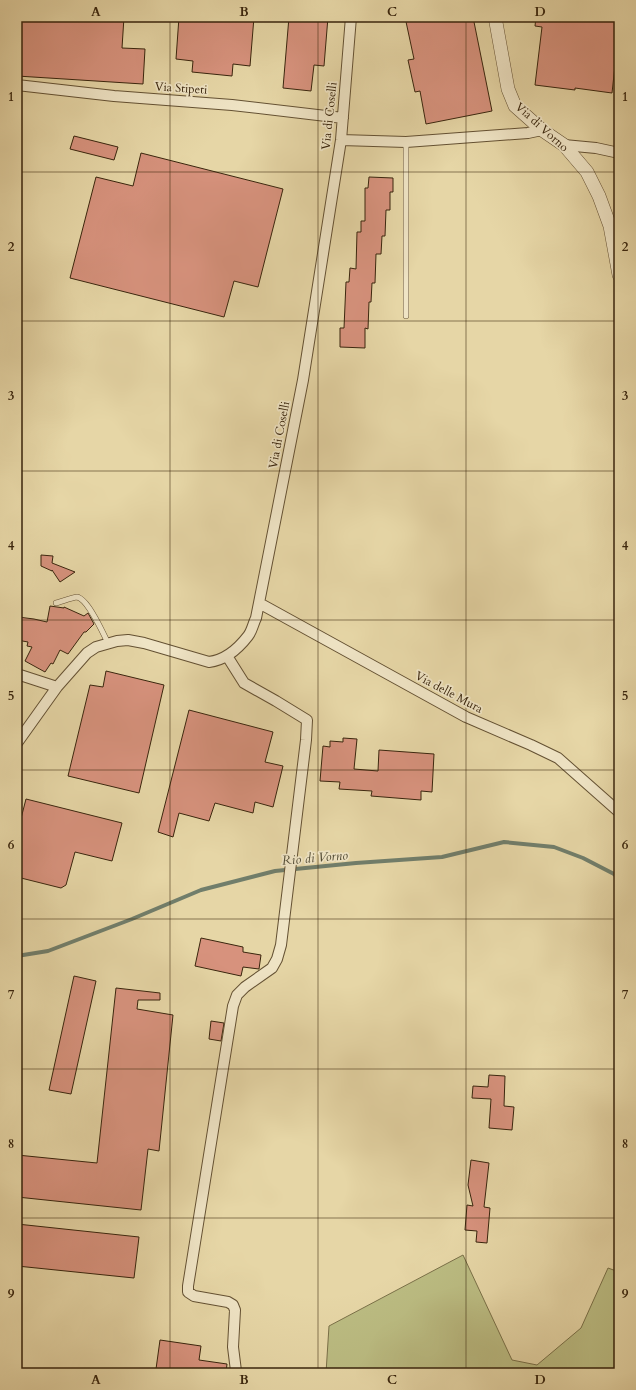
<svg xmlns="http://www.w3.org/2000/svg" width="636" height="1390" font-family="Cardo,serif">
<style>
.green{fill:#bbbc82;stroke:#7a7048}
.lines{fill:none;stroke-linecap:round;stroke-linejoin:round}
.stream{stroke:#717e6b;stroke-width:4}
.building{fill:#d7927d;stroke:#39250d}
.service-casing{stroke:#645133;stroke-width:6}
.minor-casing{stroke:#645133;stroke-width:12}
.tertiary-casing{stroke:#645133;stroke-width:14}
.service{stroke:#efe4c5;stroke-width:5}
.minor{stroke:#efe4c5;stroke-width:10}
.tertiary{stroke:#efe4c5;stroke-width:13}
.grid{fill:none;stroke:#39250d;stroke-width:1;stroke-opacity:0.55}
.labels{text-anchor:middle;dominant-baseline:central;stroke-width:3.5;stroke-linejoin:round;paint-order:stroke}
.street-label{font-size:12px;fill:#39250d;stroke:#efe4c5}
.water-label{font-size:13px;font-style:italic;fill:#504a34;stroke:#efe4c5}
.neatline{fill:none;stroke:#39250d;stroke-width:1.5}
.grid-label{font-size:13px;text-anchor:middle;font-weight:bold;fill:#39250d}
</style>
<rect width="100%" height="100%" fill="#e6d6a6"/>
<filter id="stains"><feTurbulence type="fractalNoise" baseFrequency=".005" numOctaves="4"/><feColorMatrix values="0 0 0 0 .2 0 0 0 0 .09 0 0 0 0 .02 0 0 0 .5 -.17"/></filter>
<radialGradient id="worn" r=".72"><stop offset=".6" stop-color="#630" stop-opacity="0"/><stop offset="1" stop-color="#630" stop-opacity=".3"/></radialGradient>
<!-- green -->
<path class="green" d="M 463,1255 L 512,1360 L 537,1365 L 581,1328 L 608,1268 L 619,1272 L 619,1373 L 326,1373 L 329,1326 Z"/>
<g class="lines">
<!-- stream -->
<path class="stream" d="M 17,956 L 48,951 L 132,919 L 201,890 L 275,871 L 356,863 L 442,857 L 504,842 L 554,847 L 583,858 L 614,874 L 619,879"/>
</g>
<!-- building -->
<path class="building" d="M 21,17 L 124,17 L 122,48 L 145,49 L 143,84 L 17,76 L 17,41 L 20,41 Z
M 179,17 L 254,17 L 250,66 L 233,64 L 232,76 L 192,72 L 193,61 L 176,59 Z
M 289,17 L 328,17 L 324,66 L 314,65 L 311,91 L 283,88 Z
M 405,17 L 473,17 L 492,111 L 426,124 L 420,91 L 415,92 L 408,60 L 414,59 Z
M 536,17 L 619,17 L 619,29 L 612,93 L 575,88 L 575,90 L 535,85 L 542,27 L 535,26 Z
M 74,136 L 118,147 L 114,160 L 70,149 Z
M 141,153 L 283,189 L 258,287 L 234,281 L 224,317 L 70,278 L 96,177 L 133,186 Z
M 369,177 L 393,178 L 393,192 L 390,192 L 390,210 L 386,210 L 385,236 L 382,236 L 381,254 L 376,254 L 375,283 L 372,283 L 371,302 L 369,302 L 368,329 L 365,328 L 365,348 L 340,347 L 340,328 L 344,328 L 346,282 L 349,282 L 350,268 L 356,269 L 357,232 L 361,232 L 361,221 L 365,221 L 365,188 L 368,188 Z
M 41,555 L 53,556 L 52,563 L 75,572 L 60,582 L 52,570 L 52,571 L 41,566 Z
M 50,606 L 64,608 L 64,607 L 84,616 L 88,613 L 94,624 L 86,632 L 84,632 L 68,654 L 60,650 L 53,664 L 51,663 L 45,672 L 25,661 L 32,647 L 27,646 L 28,642 L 17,640 L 17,624 L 18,617 L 34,619 L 47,622 Z
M 106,671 L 164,685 L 139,793 L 68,776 L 90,685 L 103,687 Z
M 189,710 L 273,732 L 265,762 L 283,766 L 273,807 L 255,802 L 253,813 L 215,803 L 209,821 L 179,813 L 173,837 L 158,832 Z
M 343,738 L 357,739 L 354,769 L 378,771 L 379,750 L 434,754 L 432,792 L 421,791 L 421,800 L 371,796 L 372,791 L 339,789 L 340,782 L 320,781 L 323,746 L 330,747 L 330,741 L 343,742 Z
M 26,799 L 122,823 L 112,861 L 75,852 L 66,885 L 61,888 L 17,877 L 17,834 Z
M 201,938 L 243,947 L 243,952 L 261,955 L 259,969 L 243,967 L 241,976 L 195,966 Z
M 74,976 L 96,981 L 71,1094 L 49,1090 Z
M 116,988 L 160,993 L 160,1000 L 138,1000 L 137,1009 L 173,1015 L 159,1151 L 148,1149 L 141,1210 L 17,1197 L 17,1155 L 97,1163 Z
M 211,1021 L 224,1023 L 221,1041 L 209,1039 Z
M 489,1075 L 505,1076 L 504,1106 L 514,1107 L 512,1130 L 489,1128 L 491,1099 L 472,1098 L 473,1086 L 488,1087 Z
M 471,1160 L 489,1163 L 484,1207 L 490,1208 L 487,1243 L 476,1242 L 477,1231 L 465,1230 L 467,1205 L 473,1206 L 468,1185 Z
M 17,1224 L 139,1237 L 134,1278 L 17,1266 Z
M 160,1340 L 201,1346 L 199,1360 L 227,1364 L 226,1373 L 183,1373 L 156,1369 Z"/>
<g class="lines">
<defs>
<path id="service" d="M 406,142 L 406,316
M 56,603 C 60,602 74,597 77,597 C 88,599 103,633 108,643"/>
<path id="minor" d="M 17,85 L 114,96 L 232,105 L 343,118
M 341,140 L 406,142 L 528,133 L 542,130
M 564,145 L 596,148 L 619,153
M 259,603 L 466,717 L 531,745 L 558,758 L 619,812
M 227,656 L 244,683 L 276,701 L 307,720 L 306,740 L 281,945 L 277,959 L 272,968 L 245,987 L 237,995 L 233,1006 L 188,1286 L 188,1292 L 194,1296 L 228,1302 L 233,1305 L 235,1310 L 233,1347 L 236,1371 L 238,1373
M 17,674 L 57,687
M 17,743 L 57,687 L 87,653 L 96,647 L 117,641 L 128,640 L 144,643 L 209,662 C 225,660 238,649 248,636 C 252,631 253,624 256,618 L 303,380 L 341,140 L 351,17"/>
<path id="tertiary" d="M 495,17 L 508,89 L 515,106 L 542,130 L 564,145 L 587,172 L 599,196 L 610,226 L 619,275"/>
</defs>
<!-- service casing -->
<use href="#service" class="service-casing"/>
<!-- minor casing -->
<use href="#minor" class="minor-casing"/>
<!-- tertiary casing -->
<use href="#tertiary" class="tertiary-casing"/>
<!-- service -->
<use href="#service" class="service"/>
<!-- minor -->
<use href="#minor" class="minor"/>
<!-- tertiary -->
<use href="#tertiary" class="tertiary"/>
</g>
<!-- grid -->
<path class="grid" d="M 170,17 L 170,1373M 318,17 L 318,1373M 466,17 L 466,1373M 17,172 L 619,172M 17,321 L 619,321M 17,471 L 619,471M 17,620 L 619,620M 17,770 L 619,770M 17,919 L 619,919M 17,1069 L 619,1069M 17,1218 L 619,1218"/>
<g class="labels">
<!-- street labels -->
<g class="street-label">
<text transform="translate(181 88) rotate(4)">Via Stipeti</text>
<text transform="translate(329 116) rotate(-84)">Via di Coselli</text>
<text transform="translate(542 127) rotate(42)">Via di Vorno</text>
<text transform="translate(279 435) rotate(-79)">Via di Coselli</text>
<text transform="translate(449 692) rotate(28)">Via delle Mura</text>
</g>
<!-- water labels -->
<g class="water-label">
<text transform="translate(315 858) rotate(-5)">Rio di Vorno</text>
</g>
</g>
<!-- margin -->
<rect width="636" height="1390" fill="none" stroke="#e6d6a6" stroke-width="44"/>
<rect x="22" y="22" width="592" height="1346" class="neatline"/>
<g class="grid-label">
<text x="96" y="16">A</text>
<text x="244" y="16">B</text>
<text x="392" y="16">C</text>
<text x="540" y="16">D</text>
<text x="11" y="101">1</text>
<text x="625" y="101">1</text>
<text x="11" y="251">2</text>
<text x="625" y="251">2</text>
<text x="11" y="400">3</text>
<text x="625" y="400">3</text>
<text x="11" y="550">4</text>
<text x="625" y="550">4</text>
<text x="11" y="700">5</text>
<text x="625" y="700">5</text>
<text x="11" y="849">6</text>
<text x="625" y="849">6</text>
<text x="11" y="999">7</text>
<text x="625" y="999">7</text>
<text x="11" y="1148">8</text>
<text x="625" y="1148">8</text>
<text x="11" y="1298">9</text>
<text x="625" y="1298">9</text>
<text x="96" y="1384">A</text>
<text x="244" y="1384">B</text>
<text x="392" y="1384">C</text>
<text x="540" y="1384">D</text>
</g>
<rect width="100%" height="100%" filter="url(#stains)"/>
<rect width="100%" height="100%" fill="url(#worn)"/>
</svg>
